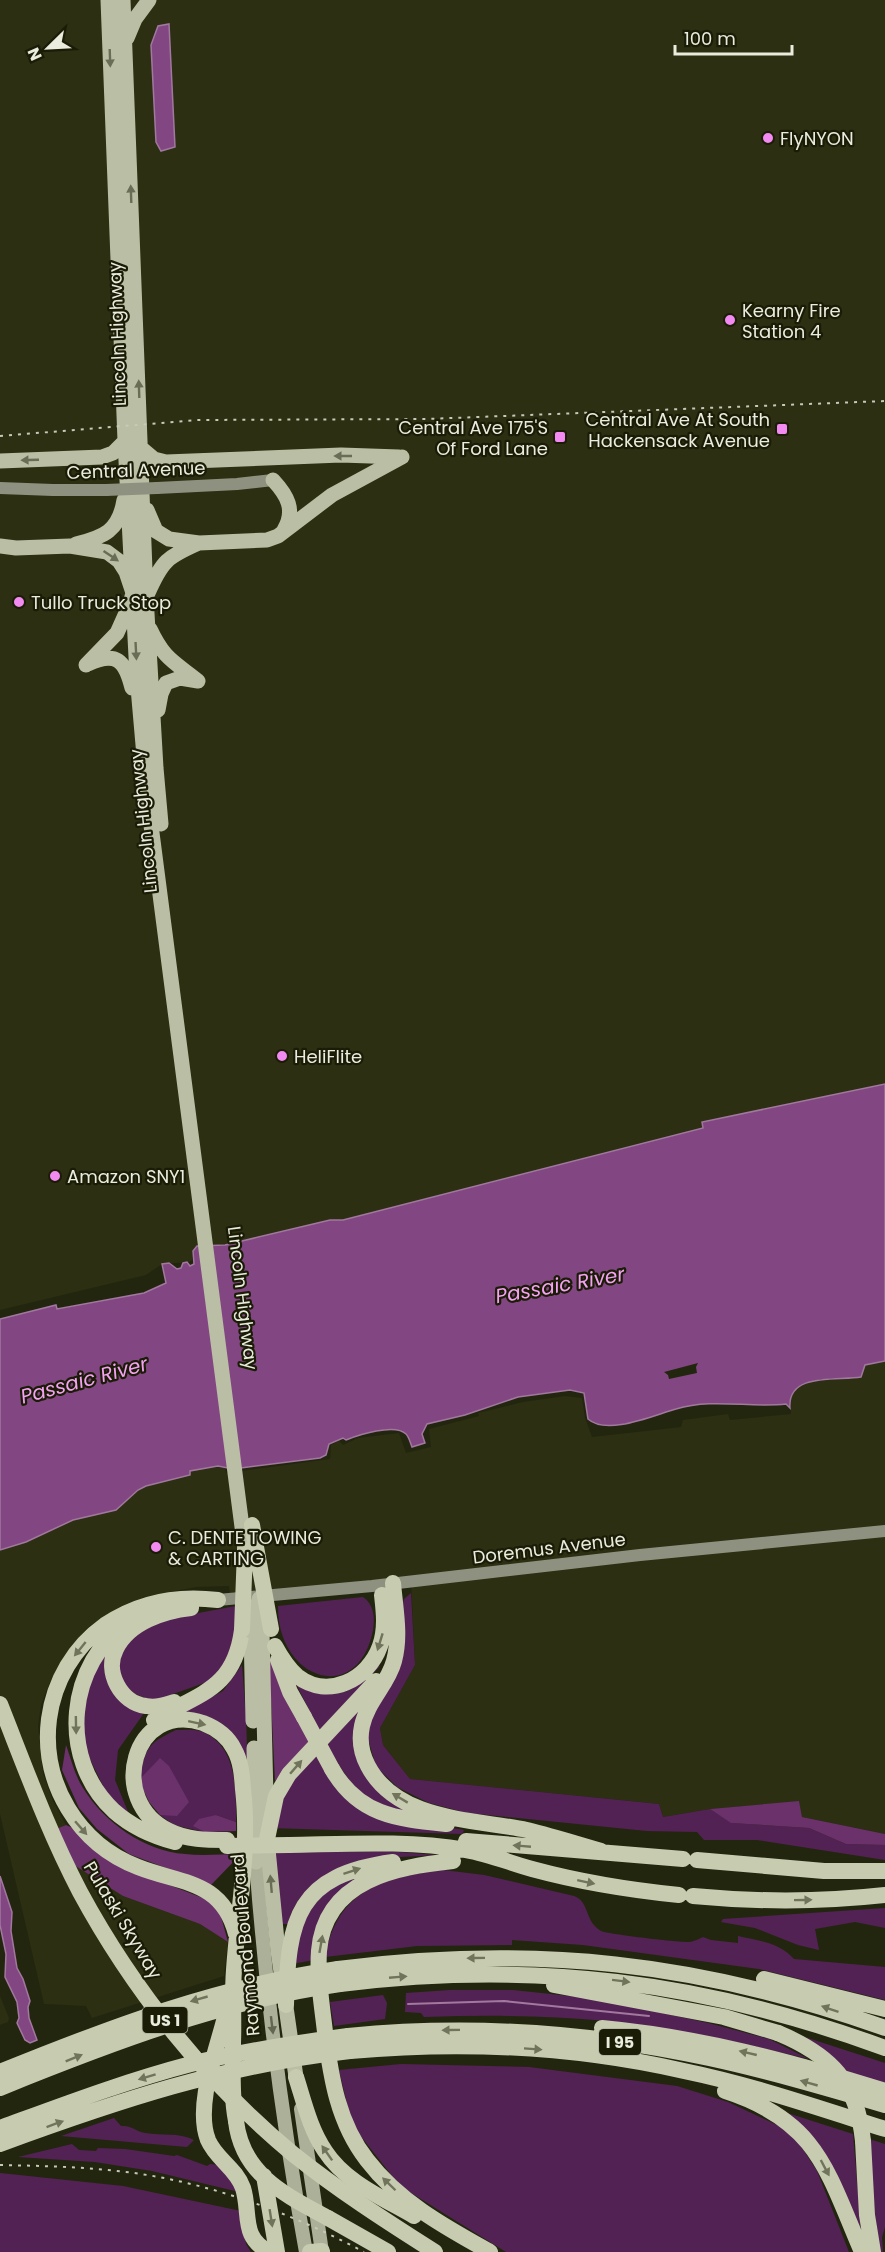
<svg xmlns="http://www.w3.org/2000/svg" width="885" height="2252" font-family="Poppins,sans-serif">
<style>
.built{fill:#2c2f11}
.green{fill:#532254}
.forest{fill:#6a316a}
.water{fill:#824782;stroke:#a1789e;stroke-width:1.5}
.pier{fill:#23260f}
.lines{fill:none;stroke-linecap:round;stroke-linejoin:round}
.stream{stroke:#a1789e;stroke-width:2}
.secondary{stroke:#8e917f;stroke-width:12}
.primary{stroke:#acb099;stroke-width:14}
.trunk{stroke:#babea4;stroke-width:15}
.motorway{stroke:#c7ccb0;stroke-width:16}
.rail{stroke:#c7c9ba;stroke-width:2;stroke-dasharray:3 6;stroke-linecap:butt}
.secondary-bridge{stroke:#8e917f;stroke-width:12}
.trunk-bridge{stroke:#babea4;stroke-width:15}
.motorway-bridge{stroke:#c7ccb0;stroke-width:16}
.oneway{fill:#6a6d55}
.oneway2{fill:#70745b}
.oneway3{fill:#636650}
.poi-dot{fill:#f28af2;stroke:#1a1c06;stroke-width:2}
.labels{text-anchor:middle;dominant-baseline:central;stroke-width:4.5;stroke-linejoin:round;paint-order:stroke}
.shield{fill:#1a1c06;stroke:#acae9d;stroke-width:1.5}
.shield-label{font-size:16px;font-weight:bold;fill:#eaecde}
.poi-label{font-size:18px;fill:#eaecde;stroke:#1a1c06;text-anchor:start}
.street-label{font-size:18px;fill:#eaecde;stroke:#1a1c06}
.water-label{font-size:20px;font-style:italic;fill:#f5a2f4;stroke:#1a1c06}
</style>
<rect width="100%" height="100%" fill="#23260f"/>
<!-- built -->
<path class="built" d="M 0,0 L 885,0 L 885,1084 L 702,1122 L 703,1127 L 343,1220 L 330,1220 L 225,1244 L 197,1246 L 193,1251 L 192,1260 L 190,1262 L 162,1264 L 146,1275 L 0,1310 Z
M 885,1361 L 885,1834 L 802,1817 L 799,1802 L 710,1809 L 663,1817 L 659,1804 L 410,1779 L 383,1745 L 380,1728 L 415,1665 L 411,1580 L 231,1600 L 229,1586 L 196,1587 L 144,1597 L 120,1607 L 87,1628 L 67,1652 L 50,1682 L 41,1705 L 38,1726 L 43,1774 L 53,1801 L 66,1825 L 57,1829 L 123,1896 L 200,1924 L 228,1942 L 224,1976 L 92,2018 L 86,2006 L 44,2004 L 0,1814 L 0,1550 L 26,1542 L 73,1520 L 116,1510 L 138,1490 L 158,1482 L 190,1475 L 189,1471 L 196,1469 L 225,1467 L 226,1473 L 330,1459 L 331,1445 L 339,1441 L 343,1445 L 358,1438 L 399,1433 L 406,1453 L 431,1447 L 429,1429 L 479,1416 L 478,1413 L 523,1402 L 565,1396 L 582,1398 L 585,1418 L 592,1437 L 681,1427 L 683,1420 L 728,1414 L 730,1420 L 791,1414 L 791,1397 L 796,1388 L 805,1381 L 849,1379 L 865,1365 Z
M 0,1996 L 9,2018 L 8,2022 L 0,2025 Z"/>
<!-- green -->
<path class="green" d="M 411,1593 L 415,1665 L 380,1728 L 383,1745 L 410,1779 L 659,1804 L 663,1817 L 710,1809 L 732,1823 L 809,1828 L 846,1844 L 885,1845 L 885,1860 L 757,1840 L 704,1840 L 697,1832 L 647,1831 L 467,1813 L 429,1803 L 397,1787 L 376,1766 L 368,1739 L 371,1714 L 404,1599 Z
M 363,1597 C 374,1605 375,1617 373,1630 C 358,1707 277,1680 278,1606 Z
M 236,1606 L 234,1641 L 223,1667 L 207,1682 L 153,1701 L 130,1692 L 120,1679 L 118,1661 L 134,1634 L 166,1619 Z
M 107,1649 L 105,1664 L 144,1713 L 118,1750 L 115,1780 L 131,1819 L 109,1798 L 82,1743 L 81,1700 Z
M 376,1664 L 380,1666 L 320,1731 L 294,1680 C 336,1696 346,1704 376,1664 Z
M 242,1665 L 246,1718 L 248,1775 L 230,1736 L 181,1713 L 223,1691 Z
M 366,1698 L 355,1741 L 415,1811 C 406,1811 394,1812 386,1809 C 356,1798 341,1768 326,1743 Z
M 176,1730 C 183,1730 193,1729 200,1731 C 237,1744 236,1788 236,1822 L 216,1815 L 204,1832 L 174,1825 L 160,1815 L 139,1780 C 146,1749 146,1744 176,1730 Z
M 318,1754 L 377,1816 L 464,1830 L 462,1834 L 270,1828 L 288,1785 Z
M 385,1851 L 438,1855 L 381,1858 L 299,1899 L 291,1913 L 289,1924 L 282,1924 L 272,1853 Z
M 443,1870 L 484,1875 L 574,1896 C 590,1902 584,1921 601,1931 C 606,1934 683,1943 690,1942 C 695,1941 699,1939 703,1937 L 711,1940 L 738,1943 L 738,1936 C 759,1941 779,1942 794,1959 L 885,1967 L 885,2000 L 759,1969 L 583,1945 L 512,1940 L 512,1945 L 417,1946 L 325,1957 C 338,1889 382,1878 443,1870 Z
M 358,1877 L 314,1960 L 292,1964 L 303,1920 L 328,1888 Z
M 885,1908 L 885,1928 L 855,1922 L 815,1929 L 819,1950 L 798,1945 L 755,1928 L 721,1922 L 723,1919 Z
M 450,1990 L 513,1990 L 598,1999 L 708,2023 L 769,2039 L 809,2059 C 743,2043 675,2028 607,2021 C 546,2015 485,2015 424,2017 L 421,2013 L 405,2012 L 406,1993 Z
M 383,1995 L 387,2003 L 385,2019 L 334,2026 L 330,2002 Z
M 777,2028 L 885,2063 L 885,2084 L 844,2072 Z
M 401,2064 L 529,2067 L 677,2086 L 728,2102 L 792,2132 L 817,2171 L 849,2252 L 506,2252 L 400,2186 L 352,2125 L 339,2070 Z
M 778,2110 L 853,2134 L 862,2242 L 848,2207 Z
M 114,2118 L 121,2126 C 131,2125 135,2131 145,2133 C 162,2136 178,2132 194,2140 L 187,2147 L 61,2136 Z
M 869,2139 L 885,2144 L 885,2227 L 882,2237 L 883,2252 L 878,2252 Z
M 72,2144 L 79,2150 L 96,2151 L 98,2148 L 125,2149 L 174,2156 L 177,2155 L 207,2166 L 210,2164 L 218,2165 L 239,2192 L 152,2171 L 95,2162 L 18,2157 Z
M 0,2173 L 123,2186 L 241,2211 L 246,2244 L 251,2252 L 0,2252 Z"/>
<!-- forest -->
<path class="forest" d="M 269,1658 L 310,1740 L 275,1781 Z
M 66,1745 C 71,1759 75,1776 83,1788 C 104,1822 144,1851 185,1854 C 203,1856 222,1854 241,1854 L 211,1885 L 129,1854 L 97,1829 L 79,1808 L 62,1770 Z
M 160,1758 L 169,1766 L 189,1802 L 177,1816 L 160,1815 L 149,1802 L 139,1780 Z
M 799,1801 L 802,1817 L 885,1834 L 885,1845 L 846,1844 L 809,1828 L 731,1823 L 710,1809 Z
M 216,1815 L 236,1822 L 236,1831 L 205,1832 L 193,1826 L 199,1819 Z
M 66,1825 L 73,1828 L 118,1865 L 213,1902 L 220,1913 L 228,1942 L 200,1924 L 123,1896 L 74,1865 L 56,1829 Z"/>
<!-- water -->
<path class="water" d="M 169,24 L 175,147 L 161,151 L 156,142 L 151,45 L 158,26 Z
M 885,1084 L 885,1361 L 865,1365 L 861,1377 C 838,1381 787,1372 790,1408 L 786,1404 C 749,1408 713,1398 676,1409 C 654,1415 607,1436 588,1419 L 584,1393 L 570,1390 L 518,1397 L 465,1415 L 427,1424 L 422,1434 L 425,1443 L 412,1447 C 410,1442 409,1437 406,1434 C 395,1423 358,1435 346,1440 L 343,1438 L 329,1444 L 326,1455 L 320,1458 L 233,1469 L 218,1466 L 190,1471 L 190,1475 L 146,1486 L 138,1490 L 116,1510 L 73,1520 L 26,1542 L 0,1550 L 0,1319 L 56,1305 L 57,1309 L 144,1293 L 166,1283 L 162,1264 L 169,1263 L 177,1269 L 181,1268 L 183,1263 L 187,1262 L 190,1266 L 194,1264 L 193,1251 L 197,1246 L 225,1245 L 330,1220 L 343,1220 L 703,1128 L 702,1122 Z
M 0,1876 L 12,1912 L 11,1931 L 17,1968 L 23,1979 L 30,2001 L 28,2007 L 29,2018 L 37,2040 L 30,2043 L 25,2040 L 17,2023 L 19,2018 L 17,2002 L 5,1977 L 6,1954 L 0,1925 Z"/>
<!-- pier -->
<path class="pier" d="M 698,1363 L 696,1367 L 697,1373 L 669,1379 L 668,1375 L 664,1372 Z"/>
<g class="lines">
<!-- stream -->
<path class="stream" d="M 408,2004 L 504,2001 L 649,2016"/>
<!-- secondary -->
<path class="secondary" d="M 0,488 L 53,490 L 106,490
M 157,488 L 237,484 L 273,480
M 218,1600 L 372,1586 L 640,1555 L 885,1531"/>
<!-- primary -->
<path class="primary" d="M 256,1862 C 266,1993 282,2123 306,2252
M 301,2109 L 322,2252"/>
<!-- trunk -->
<path class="trunk" d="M 108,0 L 125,441 L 137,676 L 148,802 L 245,1550
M 123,0 L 146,596 L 156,768 L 161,824
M 127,38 L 135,19 L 149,0
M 141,448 L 154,459 L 166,462 L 341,455 L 399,457
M 0,461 L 102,457 L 113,453 L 125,441
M 273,480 C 287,495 296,510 284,530
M 147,510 L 156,531 L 169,539 L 199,543 L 267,540 L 278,536 L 332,495 L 402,457
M 76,544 C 104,537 119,531 124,500
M 0,546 L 16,548 L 70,546 L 107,552 L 119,561 L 126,572 L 133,593 L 130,604 L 117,633 L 86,665
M 148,593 C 162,561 167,557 199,543
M 150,629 C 164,659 173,661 198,681
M 88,664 C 116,651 125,660 132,688
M 158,710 L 161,694 L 166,683 L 180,678 L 198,681
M 251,1631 L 253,1721
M 262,1632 L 267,1839 L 278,1951 L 296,2077
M 254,1748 L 256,1862"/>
<!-- motorway -->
<path class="motorway" d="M 393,1583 C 395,1608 401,1636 394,1661 C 388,1684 367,1702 362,1726 C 359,1740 361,1753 368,1766 C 397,1821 473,1819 527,1830 C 552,1836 577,1844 601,1851
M 218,1600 C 178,1595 139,1602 105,1625 C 74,1647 54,1681 49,1719 C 41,1783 78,1844 138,1867 C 181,1884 222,1880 236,1934
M 130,1620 C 67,1663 57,1758 114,1811 C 132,1827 152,1836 175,1842
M 275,1646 C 281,1657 287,1667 297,1676 C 328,1700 368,1680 380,1646 C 386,1629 384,1612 382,1595
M 278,1660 L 290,1692 L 304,1717
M 174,1702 C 165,1705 156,1708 146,1706 C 121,1703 104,1672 116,1649 C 129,1622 164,1611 191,1608
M 154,1720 C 199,1693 234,1690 242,1630
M 332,1769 C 359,1816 398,1819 447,1824
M 267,1839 L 276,1796 L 289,1774 L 376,1681
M 227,1840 C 206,1840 187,1840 169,1831 C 106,1801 133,1700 203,1723 C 216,1728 228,1737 234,1749 C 241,1761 242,1775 243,1789 C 250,1850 238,1910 234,1970 C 232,1995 234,2019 233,2043 C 233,2069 231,2095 236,2121
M 466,1841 L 683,1859
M 289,1845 C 348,1844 407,1840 466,1850 C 489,1854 510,1863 532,1869 C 580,1882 629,1890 679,1895
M 697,1860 L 824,1871 L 885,1871
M 453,1861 C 397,1867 325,1879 319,1951 C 317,1978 322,2005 325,2032 C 331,2078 338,2123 367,2160 C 399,2202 445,2227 490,2252
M 693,1896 C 757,1902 822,1902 885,1895
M 338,1969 C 534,1944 699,1962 885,2028
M 764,1979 L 885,2009
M 340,1984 C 533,1960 703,1981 885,2048
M 554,1985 L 724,2017 L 778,2033
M 286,2005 C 288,1918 297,1875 393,1862
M 227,2009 C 219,2045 194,2104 208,2140 C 216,2159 236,2168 243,2188 C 251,2213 240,2238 270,2252
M 602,2028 C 699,2037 793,2062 885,2091
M 348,2036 C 470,2024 590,2032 709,2058 C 769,2071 827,2088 885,2105
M 350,2051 C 461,2041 574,2046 684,2071 C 752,2085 819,2108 885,2129
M 296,2077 C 304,2102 310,2129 325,2151 C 345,2182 383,2198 414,2216
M 725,2091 C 818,2121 827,2171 862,2252
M 863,2141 L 867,2215 L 873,2252
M 328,2218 L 388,2252
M 310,2252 L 322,2251"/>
<!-- rail -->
<path class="rail" d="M 0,436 L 198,420 L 427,419 L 885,401
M 0,2165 C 47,2166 94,2167 141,2174 C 219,2186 295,2215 364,2252"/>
<!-- secondary-bridge -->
<path class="secondary-bridge" d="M 106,490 L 157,488"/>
<!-- trunk-bridge -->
<path class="trunk-bridge" d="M 259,1599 L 262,1632
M 250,1607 L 251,1631"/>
<!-- motorway-bridge -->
<path class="motorway-bridge" d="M 252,1525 L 271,1629
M 242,1630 L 245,1550
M 0,1704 C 25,1767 48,1831 80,1892 C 133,1990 207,2083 293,2154 C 338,2190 386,2221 435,2252
M 304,1717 L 332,1769
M 227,1846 L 289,1845
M 778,2033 C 831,2055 857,2082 863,2141
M 0,2072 C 113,2026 217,1987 338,1969
M 0,2088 C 111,2043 221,2001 340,1984
M 236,2121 C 242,2175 286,2195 328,2218
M 0,2128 C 63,2105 126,2081 191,2064 C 243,2051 295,2043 348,2036
M 0,2144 C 117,2101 225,2065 350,2051
M 264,2176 L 277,2252"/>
</g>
<!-- one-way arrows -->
<defs><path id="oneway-solid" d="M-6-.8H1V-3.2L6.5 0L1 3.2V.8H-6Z" transform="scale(1.5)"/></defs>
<g class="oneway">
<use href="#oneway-solid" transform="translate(110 58) rotate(88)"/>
<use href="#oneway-solid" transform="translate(131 194) rotate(-92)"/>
<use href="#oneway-solid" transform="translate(139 389) rotate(-92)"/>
<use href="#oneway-solid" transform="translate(343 456) rotate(-180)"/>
<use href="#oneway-solid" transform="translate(30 460) rotate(178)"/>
<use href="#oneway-solid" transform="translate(111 556) rotate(34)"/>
<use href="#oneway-solid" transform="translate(136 651) rotate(87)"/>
<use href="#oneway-solid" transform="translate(271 1884) rotate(-95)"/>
</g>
<g class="oneway2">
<use href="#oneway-solid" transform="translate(380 1642) rotate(107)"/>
<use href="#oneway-solid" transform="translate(80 1649) rotate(129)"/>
<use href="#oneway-solid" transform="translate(197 1723) rotate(12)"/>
<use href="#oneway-solid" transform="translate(76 1725) rotate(89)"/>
<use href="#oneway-solid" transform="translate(296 1767) rotate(-49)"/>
<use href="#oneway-solid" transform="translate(400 1798) rotate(-149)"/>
<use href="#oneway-solid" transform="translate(81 1828) rotate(49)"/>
<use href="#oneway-solid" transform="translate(522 1846) rotate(-175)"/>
<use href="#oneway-solid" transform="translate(352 1871) rotate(-18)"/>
<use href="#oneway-solid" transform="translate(586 1882) rotate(12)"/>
<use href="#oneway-solid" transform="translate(803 1900) rotate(-1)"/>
<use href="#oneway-solid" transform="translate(321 1944) rotate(-80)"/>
<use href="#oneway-solid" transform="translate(476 1958) rotate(179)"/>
<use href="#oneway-solid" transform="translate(398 1977) rotate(-5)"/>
<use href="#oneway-solid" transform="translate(621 1981) rotate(7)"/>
<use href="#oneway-solid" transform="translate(199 1999) rotate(164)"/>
<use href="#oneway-solid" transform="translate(830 2009) rotate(-161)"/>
<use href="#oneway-solid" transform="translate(451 2030) rotate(179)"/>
<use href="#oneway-solid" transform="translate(533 2049) rotate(4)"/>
<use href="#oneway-solid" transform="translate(748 2053) rotate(-167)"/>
<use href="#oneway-solid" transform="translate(74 2058) rotate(-22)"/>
<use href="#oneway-solid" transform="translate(147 2077) rotate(163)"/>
<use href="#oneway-solid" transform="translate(809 2083) rotate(-164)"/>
<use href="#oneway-solid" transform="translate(55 2124) rotate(-20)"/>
<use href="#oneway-solid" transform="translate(327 2153) rotate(-125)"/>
<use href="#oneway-solid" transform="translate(825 2168) rotate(62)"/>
<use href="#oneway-solid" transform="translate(389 2184) rotate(-136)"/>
<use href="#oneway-solid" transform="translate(271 2218) rotate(81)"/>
</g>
<use class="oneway3" href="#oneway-solid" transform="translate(272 2025) rotate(83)"/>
<!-- markers -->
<g class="poi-dot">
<circle cx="768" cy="138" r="6"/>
<circle cx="730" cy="320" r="6"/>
<rect x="776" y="423" width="12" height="12" rx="3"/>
<rect x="554" y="431" width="12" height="12" rx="3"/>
<circle cx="19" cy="602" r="6"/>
<circle cx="282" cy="1056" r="6"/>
<circle cx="55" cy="1176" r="6"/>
<circle cx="156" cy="1547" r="6"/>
</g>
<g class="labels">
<!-- shield labels -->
<g class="shield">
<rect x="142.5" y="2007" width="45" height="26" rx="4.5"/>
<rect x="599" y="2029" width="42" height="26" rx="4.5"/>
</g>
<g class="shield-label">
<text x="165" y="2020">US 1</text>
<text x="620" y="2042">I 95</text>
</g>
<!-- poi labels -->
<g class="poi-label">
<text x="780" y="138">FlyNYON</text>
<text x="742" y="310">Kearny Fire<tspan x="742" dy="21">Station 4</tspan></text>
<text x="770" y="419" text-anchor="end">Central Ave At South<tspan x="770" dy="21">Hackensack Avenue</tspan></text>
<text x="548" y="427" text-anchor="end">Central Ave 175'S<tspan x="548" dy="21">Of Ford Lane</tspan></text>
<text x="31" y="602">Tullo Truck Stop</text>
<text x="294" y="1056">HeliFlite</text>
<text x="67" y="1176">Amazon SNY1</text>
<text x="168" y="1537">C. DENTE TOWING<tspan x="168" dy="21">&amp; CARTING</tspan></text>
</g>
<!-- street labels -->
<g class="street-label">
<text transform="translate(117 334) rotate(-92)">Lincoln Highway</text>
<text transform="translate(136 470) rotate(-2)">Central Avenue</text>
<text transform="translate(143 821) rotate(-96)">Lincoln Highway</text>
<text transform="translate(243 1298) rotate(83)">Lincoln Highway</text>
<text transform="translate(549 1548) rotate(-7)">Doremus Avenue</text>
<text transform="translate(123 1920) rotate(59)">Pulaski Skyway</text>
<text transform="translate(245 1945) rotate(-95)">Raymond Boulevard</text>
</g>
<!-- water labels -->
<g class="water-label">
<text transform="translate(560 1285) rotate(-10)">Passaic River</text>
<text transform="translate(84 1380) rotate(-15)">Passaic River</text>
</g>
</g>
<!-- north arrow -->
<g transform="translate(48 48) rotate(246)" stroke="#1a1c06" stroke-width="4.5" paint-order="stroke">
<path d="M0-4.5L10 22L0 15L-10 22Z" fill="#eaecde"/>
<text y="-9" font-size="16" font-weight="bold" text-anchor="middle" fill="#eaecde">N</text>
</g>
<!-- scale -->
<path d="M675 45v9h117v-9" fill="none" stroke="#eaecde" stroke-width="3"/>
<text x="684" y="45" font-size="18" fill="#eaecde" stroke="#1a1c06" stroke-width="4.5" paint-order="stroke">100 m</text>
</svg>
